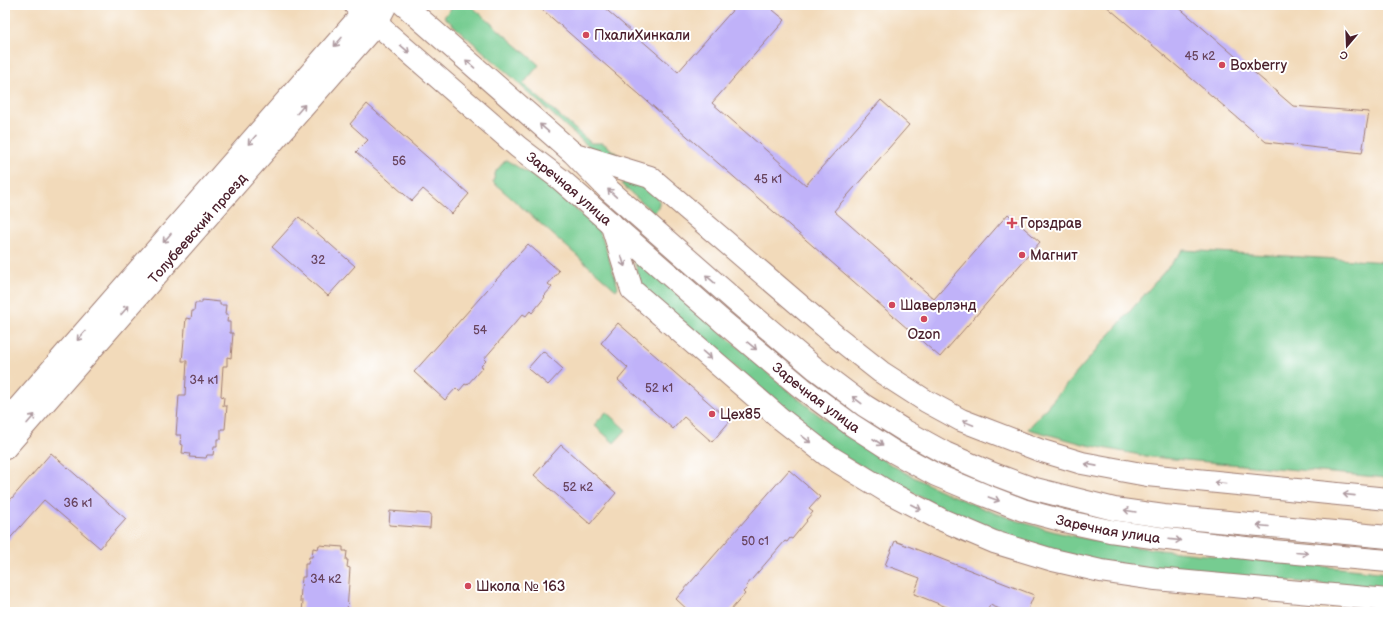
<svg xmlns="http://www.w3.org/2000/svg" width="1393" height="617" font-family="'Balsamiq Sans',sans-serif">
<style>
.green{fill:#76cc91;stroke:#60765e}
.building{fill:#c0b2f9}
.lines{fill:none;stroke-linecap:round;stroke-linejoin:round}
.minor-casing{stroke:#9e7c72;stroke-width:24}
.minor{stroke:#fff;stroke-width:22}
.oneway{stroke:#ae9aa0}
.poi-dot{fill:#d1495b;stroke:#fff;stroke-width:1.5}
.labels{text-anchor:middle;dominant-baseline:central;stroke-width:4;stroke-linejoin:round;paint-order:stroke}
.number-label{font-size:12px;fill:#68445e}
.poi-label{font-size:14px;fill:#4a1f2b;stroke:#fff;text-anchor:start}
.street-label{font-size:14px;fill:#4a1f2b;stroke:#fff}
</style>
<rect width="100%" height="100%" fill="#fff"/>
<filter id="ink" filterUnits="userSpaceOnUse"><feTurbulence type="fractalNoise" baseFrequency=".025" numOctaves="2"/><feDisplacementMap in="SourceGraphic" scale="8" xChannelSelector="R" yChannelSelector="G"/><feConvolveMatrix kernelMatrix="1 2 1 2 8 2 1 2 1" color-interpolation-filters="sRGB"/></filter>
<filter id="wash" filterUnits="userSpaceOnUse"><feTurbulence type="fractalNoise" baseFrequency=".012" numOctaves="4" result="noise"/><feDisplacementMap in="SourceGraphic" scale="16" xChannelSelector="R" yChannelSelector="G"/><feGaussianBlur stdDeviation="0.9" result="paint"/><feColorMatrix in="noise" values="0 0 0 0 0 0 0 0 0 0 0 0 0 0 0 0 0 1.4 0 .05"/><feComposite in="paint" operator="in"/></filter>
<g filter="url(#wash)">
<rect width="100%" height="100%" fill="#f2daba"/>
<!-- green -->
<path class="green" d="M 454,5 L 470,5 L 539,65 L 523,84 L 591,143 L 603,143 L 617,154 L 617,156 L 599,154 L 588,146 L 521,86 L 521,85 L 444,17 Z
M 506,160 L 551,187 L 591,223 L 599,231 L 603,240 L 618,287 L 616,290 L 493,182 L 496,171 Z
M 624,181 C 638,185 672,192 654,213 L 622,185 L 622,184 Z
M 1183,250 L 1388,262 L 1388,478 L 1151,457 L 1087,445 L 1028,429 Z
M 633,258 L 635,258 C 672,289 708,321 744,352 C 789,392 836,432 888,463 C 942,494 1001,518 1060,533 C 1114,546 1169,551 1224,557 C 1278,562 1333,567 1388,573 L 1388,590 L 1157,569 L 1103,562 L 1056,551 L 972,524 L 835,452 L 643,289 Z
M 606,412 L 626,430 L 614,443 L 594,425 Z"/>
<g id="blocks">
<!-- building -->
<path class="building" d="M 537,5 L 601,5 L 678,72 L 737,5 L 767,5 L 785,20 L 712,103 L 806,185 L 881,100 L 909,125 L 834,211 L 934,299 L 1008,214 L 1040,242 L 940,357 Z
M 1105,5 L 1176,5 L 1293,106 L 1369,112 L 1362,153 L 1266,142 Z
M 367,104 L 469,194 L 452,214 L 423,189 L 412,201 L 356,152 L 368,140 L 350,124 Z
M 299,217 L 355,266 L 328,296 L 272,247 Z
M 528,244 L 559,271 L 548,284 L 552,287 L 544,296 L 545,297 L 532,313 L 530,311 L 526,316 L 523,314 L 484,359 L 486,361 L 481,366 L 483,367 L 467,385 L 465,384 L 459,391 L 456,388 L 445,400 L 414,372 Z
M 202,300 L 220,302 L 220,305 L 226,305 L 225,314 L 228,314 L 227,322 L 230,322 L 230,333 L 233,333 L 231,358 L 227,357 L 227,366 L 223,366 L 221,396 L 224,397 L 223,406 L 227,406 L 225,429 L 221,429 L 221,439 L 217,439 L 217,447 L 214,447 L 213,455 L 207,455 L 206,458 L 189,457 L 190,454 L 182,453 L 183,445 L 180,444 L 181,435 L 176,435 L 179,395 L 185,395 L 187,361 L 182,361 L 186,318 L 191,319 L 192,311 L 194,311 L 195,303 L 202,303 Z
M 618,323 L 730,421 L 712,442 L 684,417 L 673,429 L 618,380 L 628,368 L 601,343 Z
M 543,351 L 563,369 L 548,385 L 528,368 Z
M 561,445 L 616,493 L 590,524 L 534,475 Z
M 51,453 L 126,519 L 100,548 L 44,500 L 5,544 L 5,506 Z
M 789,470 L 820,497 L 809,509 L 813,512 L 806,520 L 807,521 L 792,539 L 790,538 L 787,542 L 785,541 L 746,586 L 747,588 L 743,592 L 745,594 L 729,612 L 690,612 L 676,599 Z
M 390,511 L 431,514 L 430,528 L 389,525 Z
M 895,541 L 1034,595 L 1027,612 L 1007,612 L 990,605 L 987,612 L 959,612 L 914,594 L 920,578 L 885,565 Z
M 319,545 L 343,547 L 343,551 L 347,551 L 346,560 L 348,560 L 347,567 L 350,568 L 347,612 L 302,612 L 303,601 L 300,601 L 302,577 L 305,577 L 305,564 L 308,564 L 309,557 L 312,557 L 313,548 L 318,549 Z"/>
</g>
</g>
<g filter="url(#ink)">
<use href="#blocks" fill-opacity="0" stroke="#9e7c72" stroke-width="1"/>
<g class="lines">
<defs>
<g id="minor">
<path id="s1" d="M 355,5 L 518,147 L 560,179 L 722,321 L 802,388 L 852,425 L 894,452 L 936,475 L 984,495 L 1023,510 L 1064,521 L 1110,531 L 1159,538 L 1263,550 L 1388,561"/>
<path d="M 404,5 L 573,153 L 610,191 L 739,304 L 816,369 L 865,406 L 905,431 L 945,453 L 991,473 L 1031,488 L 1114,509 L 1164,516 L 1388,537"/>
<path d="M 575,154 L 650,177 L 838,338 L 881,372 L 926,401 L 961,420 L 1039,450 L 1082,463 L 1147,475 L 1388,499"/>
<path d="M 611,223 L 632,290 L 781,419 L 827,455 L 888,492 L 940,519 L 994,542 L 1053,560 L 1101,571 L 1156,579 L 1388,600"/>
<path d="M 5,423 L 363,13 L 375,5"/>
<path id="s2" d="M 5,448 L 376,24 L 386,5"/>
</g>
</defs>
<!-- minor casing -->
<use href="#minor" class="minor-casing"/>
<!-- minor -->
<use href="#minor" class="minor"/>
</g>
<!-- one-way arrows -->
<defs><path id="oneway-shaft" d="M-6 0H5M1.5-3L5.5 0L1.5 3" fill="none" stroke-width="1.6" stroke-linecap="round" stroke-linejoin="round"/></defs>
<g class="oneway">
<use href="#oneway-shaft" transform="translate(338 42) rotate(131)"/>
<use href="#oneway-shaft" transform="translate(405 49) rotate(41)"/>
<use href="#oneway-shaft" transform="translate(470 64) rotate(-139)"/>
<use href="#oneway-shaft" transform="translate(301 109) rotate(-49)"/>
<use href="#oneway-shaft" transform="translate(544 128) rotate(-139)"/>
<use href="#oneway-shaft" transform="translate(252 140) rotate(131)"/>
<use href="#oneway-shaft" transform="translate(612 193) rotate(-137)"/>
<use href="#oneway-shaft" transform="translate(167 238) rotate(131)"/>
<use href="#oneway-shaft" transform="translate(623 261) rotate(73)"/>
<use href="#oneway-shaft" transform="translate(710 279) rotate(-139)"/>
<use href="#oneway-shaft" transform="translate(125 310) rotate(-49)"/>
<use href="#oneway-shaft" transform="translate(81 336) rotate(131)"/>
<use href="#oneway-shaft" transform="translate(752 346) rotate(40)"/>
<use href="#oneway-shaft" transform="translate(707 355) rotate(41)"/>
<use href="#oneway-shaft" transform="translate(857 400) rotate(-143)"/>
<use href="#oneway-shaft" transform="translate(31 419) rotate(-49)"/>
<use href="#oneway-shaft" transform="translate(968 423) rotate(-158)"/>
<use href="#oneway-shaft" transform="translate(806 439) rotate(38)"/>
<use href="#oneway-shaft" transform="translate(878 442) rotate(33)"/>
<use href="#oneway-shaft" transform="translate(1091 465) rotate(-169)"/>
<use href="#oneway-shaft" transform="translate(1220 483) rotate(-174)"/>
<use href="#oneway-shaft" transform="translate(1349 495) rotate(-174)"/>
<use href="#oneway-shaft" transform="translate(994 499) rotate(20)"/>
<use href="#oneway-shaft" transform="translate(916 507) rotate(27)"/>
<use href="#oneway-shaft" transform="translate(1130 511) rotate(-171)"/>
<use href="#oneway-shaft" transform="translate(1263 526) rotate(-175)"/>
<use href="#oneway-shaft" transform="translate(1175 540) rotate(6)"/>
<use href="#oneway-shaft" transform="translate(1302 553) rotate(5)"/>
</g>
</g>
<!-- markers -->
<g class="poi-dot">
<circle cx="586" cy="35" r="4"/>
<circle cx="1222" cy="65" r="4"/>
<path d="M1010 217h4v4h4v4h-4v4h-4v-4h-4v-4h4z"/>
<circle cx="1022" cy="255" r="4"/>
<circle cx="892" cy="305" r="4"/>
<circle cx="924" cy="319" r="4"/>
<circle cx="712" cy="414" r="4"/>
<circle cx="468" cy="586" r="4"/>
</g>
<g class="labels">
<!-- number labels -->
<g class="number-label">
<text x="1200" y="56">45 к2</text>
<text x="399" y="161">56</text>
<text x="768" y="179">45 к1</text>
<text x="318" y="260">32</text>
<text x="480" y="330">54</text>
<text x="204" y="380">34 к1</text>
<text x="659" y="388">52 к1</text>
<text x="578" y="487">52 к2</text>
<text x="78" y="503">36 к1</text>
<text x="755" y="541">50 с1</text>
<text x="326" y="579">34 к2</text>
</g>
<!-- poi labels -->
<g class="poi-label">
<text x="594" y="35">ПхалиХинкали</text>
<text x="1230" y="65">Boxberry</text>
<text x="1020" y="223">Горздрав</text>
<text x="1030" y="255">Магнит</text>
<text x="900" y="305">Шаверлэнд</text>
<text x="924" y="334" text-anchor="middle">Ozon</text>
<text x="720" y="414">Цех85</text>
<text x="476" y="586">Школа № 163</text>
</g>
<!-- street labels -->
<g class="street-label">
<text stroke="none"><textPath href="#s1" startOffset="282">Заречная улица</textPath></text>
<text stroke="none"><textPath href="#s2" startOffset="292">Толубеевский проезд</textPath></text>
<text stroke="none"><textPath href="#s1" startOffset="606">Заречная улица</textPath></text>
<text stroke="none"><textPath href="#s1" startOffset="930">Заречная улица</textPath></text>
</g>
</g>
<!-- margin -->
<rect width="1393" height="617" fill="none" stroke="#fff" stroke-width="20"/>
<!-- north arrow -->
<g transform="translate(1347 46) rotate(199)" stroke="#ffffff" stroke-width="3" paint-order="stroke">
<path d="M0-3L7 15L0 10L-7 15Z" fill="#4a1f2b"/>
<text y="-6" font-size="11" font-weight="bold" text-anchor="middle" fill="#4a1f2b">С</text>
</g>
</svg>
